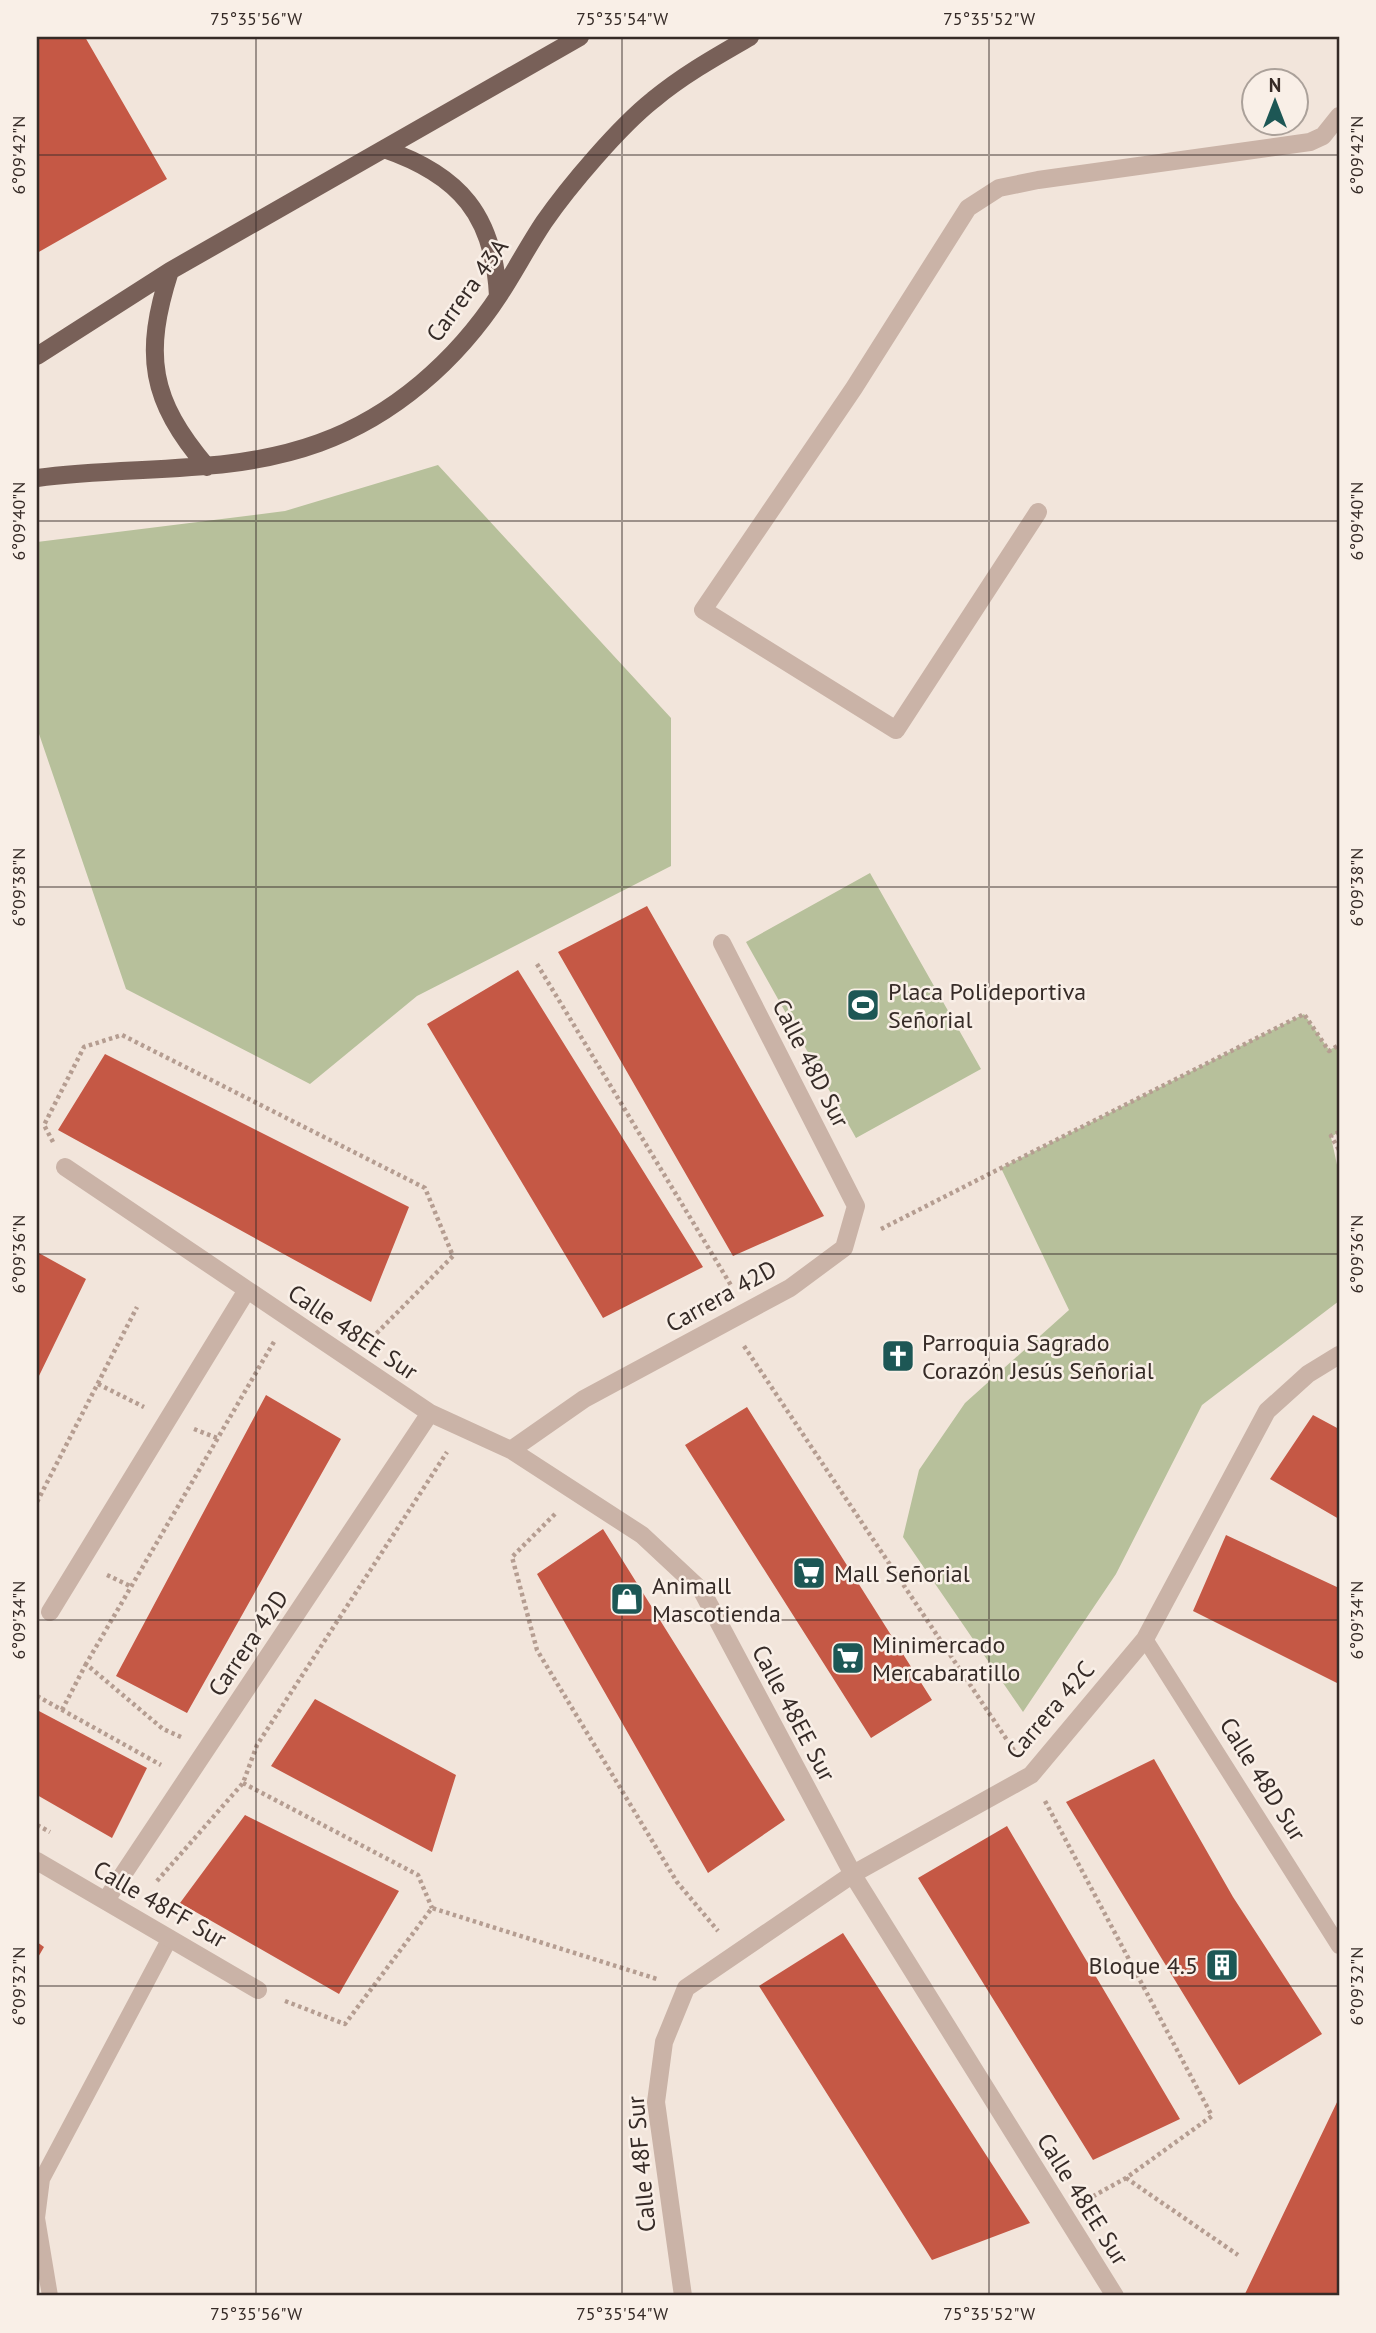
<svg xmlns="http://www.w3.org/2000/svg" width="1376" height="2333" font-family="'PT Sans',sans-serif">
<style>
.green{fill:#b7c09b}
.building{fill:#c55845}
.lines{fill:none;stroke-linecap:round;stroke-linejoin:round}
.path{stroke:#b59d91;stroke-width:4.5;stroke-dasharray:3.5 3.5;stroke-linecap:butt}
.lane{stroke:#cab3a7;stroke-width:16}
.street{stroke:#cab3a7;stroke-width:18}
.primary{stroke:#786058;stroke-width:18}
.ticks{fill:none;stroke:#362b27;stroke-width:2;stroke-opacity:0.45}
.labels{text-anchor:middle;dominant-baseline:central;stroke-width:5;stroke-linejoin:round;paint-order:stroke}
.street-label{font-size:24px;fill:#362b27;stroke:#f9efe7}
.poi-label{font-size:24px;fill:#362b27;stroke:#f9efe7;text-anchor:start}
.neatline{fill:none;stroke:#362b27;stroke-width:2.5}
.ticks-label{font-size:18px;text-anchor:middle;fill:#362b27}
</style>
<rect width="100%" height="100%" fill="#f2e5db"/>
<!-- green -->
<path class="green" d="M 438,465 L 671,718 L 671,866 L 417,996 L 310,1084 L 126,989 L 37,728 L 37,542 L 285,511 Z
M 870,873 L 981,1069 L 856,1138 L 746,942 Z
M 1304,1014 L 1329,1050 L 1339,1045 L 1339,1132 L 1331,1137 L 1339,1174 L 1339,1301 L 1202,1405 L 1116,1574 L 1023,1712 L 903,1537 L 919,1470 L 965,1403 L 1069,1310 L 1001,1168 Z"/>
<!-- building -->
<path class="building" d="M 37,37 L 85,37 L 167,179 L 37,253 Z
M 647,906 L 824,1216 L 733,1256 L 558,952 Z
M 518,970 L 703,1267 L 603,1318 L 427,1024 Z
M 105,1054 L 409,1207 L 371,1302 L 58,1130 Z
M 37,1252 L 86,1279 L 37,1380 Z
M 266,1395 L 341,1439 L 187,1713 L 116,1676 Z
M 747,1407 L 932,1700 L 871,1738 L 685,1445 Z
M 1313,1415 L 1339,1429 L 1339,1519 L 1270,1479 Z
M 603,1529 L 785,1820 L 708,1873 L 537,1574 Z
M 1226,1535 L 1339,1588 L 1339,1684 L 1193,1611 Z
M 315,1699 L 456,1775 L 432,1852 L 271,1766 Z
M 37,1710 L 147,1768 L 112,1838 L 37,1795 Z
M 1154,1759 L 1233,1897 L 1322,2034 L 1239,2085 L 1066,1802 Z
M 245,1815 L 399,1891 L 339,1994 L 180,1903 Z
M 1007,1826 L 1180,2119 L 1093,2160 L 918,1878 Z
M 843,1933 L 1030,2223 L 932,2260 L 759,1986 Z
M 37,1942 L 44,1947 L 37,1959 Z
M 1339,2098 L 1339,2296 L 1244,2296 Z"/>
<g class="lines">
<!-- path -->
<path class="path" d="M 537,964 L 732,1287
M 1339,1132 L 1331,1136 L 1339,1150
M 53,1142 L 44,1125 L 84,1047 L 122,1035 L 425,1188 L 453,1256 L 370,1340
M 881,1229 L 1304,1014 L 1329,1051 L 1339,1045
M 744,1346 L 1015,1752
M 98,1384 L 144,1407
M 194,1429 L 217,1438
M 37,1502 L 137,1307
M 555,1514 L 512,1557 L 537,1650 L 677,1882 L 718,1931
M 107,1575 L 132,1587
M 37,1696 L 161,1765
M 62,1710 L 86,1664
M 181,1737 L 163,1729 L 86,1664 L 275,1340
M 243,1783 L 418,1875 L 432,1908
M 1045,1801 L 1212,2116 L 1126,2178 L 1088,2199
M 37,1825 L 50,1832
M 157,1881 L 243,1783 L 257,1745 L 447,1452
M 285,2001 L 345,2024 L 432,1908 L 657,1979
M 1126,2178 L 1238,2255"/>
<!-- lane -->
<path class="lane" d="M 1145,1639 L 1339,1946
M 50,2296 L 37,2218 L 42,2179 L 170,1938"/>
<!-- street -->
<path class="street" d="M 1038,512 L 896,730 L 703,610 L 854,388 L 968,208 L 999,188 L 1038,180 L 1310,142 L 1323,136 L 1339,116
M 65,1167 L 430,1413 L 511,1450 L 642,1535 L 702,1591 L 856,1880 L 1115,2296
M 511,1450 L 584,1399 L 790,1288 L 844,1248 L 856,1206 L 722,943
M 50,1612 L 247,1290
M 37,1861 L 258,1990
M 106,1900 L 430,1413
M 683,2296 L 656,2102 L 664,2042 L 686,1988 L 853,1874 L 1031,1775 L 1145,1639 L 1267,1411 L 1308,1374 L 1339,1355"/>
<!-- primary -->
<path class="primary" d="M 384,149 C 460,175 494,216 498,296
M 170,271 C 143,355 150,400 207,467
M 37,356 L 170,271 L 580,37
M 37,478 C 132,465 228,476 319,443 C 394,416 457,360 500,294 C 515,271 528,246 544,222 C 569,186 619,127 653,100 C 683,75 717,56 750,37"/>
</g>
<!-- ticks -->
<path class="ticks" d="M 256,37 L 256,2296M 622,37 L 622,2296M 989,37 L 989,2296M 37,155 L 1339,155M 37,521 L 1339,521M 37,887 L 1339,887M 37,1254 L 1339,1254M 37,1620 L 1339,1620M 37,1986 L 1339,1986"/>
<!-- icons -->
<defs>
<symbol id="stadium-square" viewBox="-11 -11 22 22"><rect x="-9" y="-9" width="18" height="18" rx="4" fill="#1d5755" stroke="#f9efe7"/><path d="M0-5a6.5 5 0 1 0 0 10a6.5 5 0 1 0 0-10ZM-3.5-1.8h7v3.6h-7Z" fill="#fff"/></symbol>
<symbol id="church-square" viewBox="-11 -11 22 22"><rect x="-9" y="-9" width="18" height="18" rx="4" fill="#1d5755" stroke="#f9efe7"/><path d="M-1.2-6h2.4v3.5h3.3v2.4h-3.3V6h-2.4V-.1h-3.3v-2.4h3.3Z" fill="#fff"/></symbol>
<symbol id="supermarket-square" viewBox="-11 -11 22 22"><rect x="-9" y="-9" width="18" height="18" rx="4" fill="#1d5755" stroke="#f9efe7"/><path d="M-6-5.5h2.5l.6 2H6L4.5 2H-2.5L-4.4-4H-6ZM-1.5 3.2a1.3 1.3 0 1 0 .1 0ZM3 3.2a1.3 1.3 0 1 0 .1 0Z" fill="#fff"/></symbol>
<symbol id="shop-square" viewBox="-11 -11 22 22"><rect x="-9" y="-9" width="18" height="18" rx="4" fill="#1d5755" stroke="#f9efe7"/><path d="M-5-2.5h2.3a2.7 3.5 0 0 1 5.4 0H5L5.5 6h-11ZM-1.5-2.5h3a1.5 2.3 0 0 0-3 0Z" fill="#fff"/></symbol>
<symbol id="building-square" viewBox="-11 -11 22 22"><rect x="-9" y="-9" width="18" height="18" rx="4" fill="#1d5755" stroke="#f9efe7"/><path d="M-4-6H4V6H1V3H-1V6H-4ZM-2.5-4.3h1.7v1.8h-1.7ZM.8-4.3h1.7v1.8H.8ZM-2.5-1h1.7V.8h-1.7ZM.8-1h1.7V.8H.8Z" fill="#fff"/></symbol>
</defs>
<g fill-rule="evenodd">
<use href="#stadium-square" x="844" y="986" width="38" height="38"/>
<use href="#church-square" x="879" y="1337" width="38" height="38"/>
<use href="#supermarket-square" x="790" y="1554" width="38" height="38"/>
<use href="#shop-square" x="608" y="1580" width="38" height="38"/>
<use href="#supermarket-square" x="829" y="1639" width="38" height="38"/>
<use href="#building-square" x="1203" y="1946" width="38" height="38"/>
</g>
<g class="labels">
<!-- street labels -->
<g class="street-label">
<text transform="translate(467 290) rotate(-54)">Carrera 43A</text>
<text transform="translate(811 1063) rotate(63)">Calle 48D Sur</text>
<text transform="translate(721 1296) rotate(-29)">Carrera 42D</text>
<text transform="translate(353 1332) rotate(34)">Calle 48EE Sur</text>
<text transform="translate(248 1643) rotate(-56)">Carrera 42D</text>
<text transform="translate(1050 1710) rotate(-49)">Carrera 42C</text>
<text transform="translate(794 1713) rotate(62)">Calle 48EE Sur</text>
<text transform="translate(1263 1779) rotate(58)">Calle 48D Sur</text>
<text transform="translate(160 1904) rotate(30)">Calle 48FF Sur</text>
<text transform="translate(641 2164) rotate(-95)">Calle 48F Sur</text>
<text transform="translate(1083 2199) rotate(58)">Calle 48EE Sur</text>
</g>
<!-- poi labels -->
<g class="poi-label">
<text x="888" y="991">Placa Polideportiva<tspan x="888" dy="28">Señorial</tspan></text>
<text x="922" y="1342">Parroquia Sagrado<tspan x="922" dy="28">Corazón Jesús Señorial</tspan></text>
<text x="834" y="1573">Mall Señorial</text>
<text x="652" y="1585">Animall<tspan x="652" dy="28">Mascotienda</tspan></text>
<text x="872" y="1644">Minimercado<tspan x="872" dy="28">Mercabaratillo</tspan></text>
<text x="1198" y="1965" text-anchor="end">Bloque 4.5</text>
</g>
</g>
<!-- border -->
<rect width="1376" height="2333" fill="none" stroke="#f9efe7" stroke-width="77"/>
<!-- north arrow -->
<g transform="translate(1275 102)"><circle r="33" fill="#f9efe7" stroke="#aba19a" stroke-width="2"/>
<path d="M0-5L12 26L0 18L-12 26Z" fill="#1d5755"/>
<text y="-10" font-size="19" font-weight="bold" text-anchor="middle" fill="#362b27">N</text>
</g>
<rect x="38" y="38" width="1300" height="2256" class="neatline"/>
<g class="ticks-label">
<text x="256" y="25">75°35'56"W</text>
<text x="622" y="25">75°35'54"W</text>
<text x="989" y="25">75°35'52"W</text>
<text transform="translate(19 155) rotate(-90)" y="6">6°09'42"N</text>
<text transform="translate(1357 155) rotate(-90)" y="6">6°09'42"N</text>
<text transform="translate(19 521) rotate(-90)" y="6">6°09'40"N</text>
<text transform="translate(1357 521) rotate(-90)" y="6">6°09'40"N</text>
<text transform="translate(19 887) rotate(-90)" y="6">6°09'38"N</text>
<text transform="translate(1357 887) rotate(-90)" y="6">6°09'38"N</text>
<text transform="translate(19 1254) rotate(-90)" y="6">6°09'36"N</text>
<text transform="translate(1357 1254) rotate(-90)" y="6">6°09'36"N</text>
<text transform="translate(19 1620) rotate(-90)" y="6">6°09'34"N</text>
<text transform="translate(1357 1620) rotate(-90)" y="6">6°09'34"N</text>
<text transform="translate(19 1986) rotate(-90)" y="6">6°09'32"N</text>
<text transform="translate(1357 1986) rotate(-90)" y="6">6°09'32"N</text>
<text x="256" y="2320">75°35'56"W</text>
<text x="622" y="2320">75°35'54"W</text>
<text x="989" y="2320">75°35'52"W</text>
</g>
</svg>
